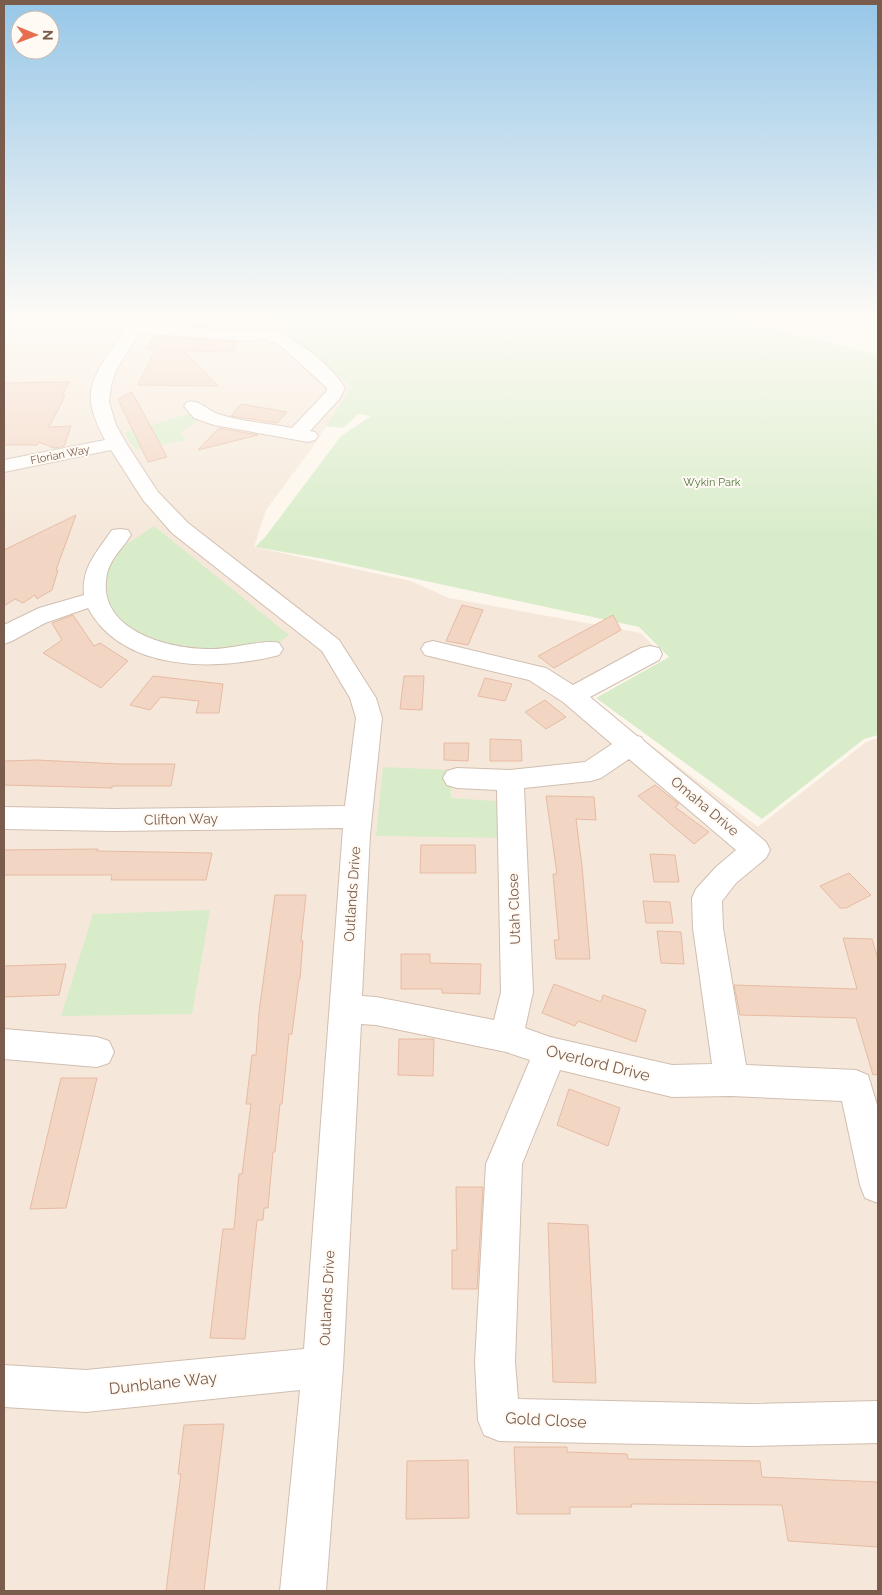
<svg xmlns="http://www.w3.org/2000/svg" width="882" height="1595" font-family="Raleway,sans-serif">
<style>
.residential{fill:#f5e8da}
.green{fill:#d8ecc9}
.building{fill:#f3d5c3;stroke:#e6bba3}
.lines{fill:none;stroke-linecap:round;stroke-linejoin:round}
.minor-casing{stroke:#d1beb0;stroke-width:2}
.minor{fill:#fff;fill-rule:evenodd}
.labels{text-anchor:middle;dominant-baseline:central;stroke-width:4;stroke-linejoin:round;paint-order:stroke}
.far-street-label{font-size:11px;fill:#7a5c4d;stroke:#fffaf3}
.far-park-label{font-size:11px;fill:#537a41;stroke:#fffaf3}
.street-label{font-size:14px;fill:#7a5c4d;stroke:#fffaf3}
.near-street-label{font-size:16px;fill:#7a5c4d;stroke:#fffaf3}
</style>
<rect width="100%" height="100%" fill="#fdf6ec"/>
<!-- residential -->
<path class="residential" d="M 4,316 L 279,316 L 277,324 L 351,387 L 312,448 L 266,510 L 254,547 L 411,581 L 449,598 L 641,633 L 662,655 L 589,698 L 758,827 L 866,742 L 878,738 L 878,1591 L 4,1591 Z"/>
<!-- green -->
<path class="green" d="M 279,316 L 721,316 L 878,355 L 878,735 L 864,739 L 762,819 L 596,698 L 669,657 L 639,627 L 324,559 L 255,547 L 266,536 L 341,436 L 371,416 L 358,414 L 343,428 L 326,426 L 351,387 L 277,324 Z
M 192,413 L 202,418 L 180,433 L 186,440 L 136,450 L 124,433 Z
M 154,526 L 289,635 L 271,649 L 194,656 L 110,623 L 100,562 Z
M 383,767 L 450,770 L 451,798 L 511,802 L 512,838 L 376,836 Z
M 210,910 L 192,1014 L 61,1016 L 93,914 Z"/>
<!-- building -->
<path class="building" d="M 163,316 L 247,316 L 242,329 L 160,323 Z
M 154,336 L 238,342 L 234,352 L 184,351 L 218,386 L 138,385 L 156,349 L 148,349 Z
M 69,382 L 62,396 L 65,396 L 49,427 L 71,426 L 64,446 L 54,448 L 39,442 L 37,445 L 4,445 L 4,383 Z
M 132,392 L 167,457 L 148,462 L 118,399 Z
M 241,404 L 287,412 L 277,423 L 231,416 Z
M 219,428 L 258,435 L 198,450 Z
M 76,515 L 56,570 L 58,570 L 52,590 L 37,599 L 35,595 L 23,603 L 15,599 L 4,606 L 4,550 Z
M 462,605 L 483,610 L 468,645 L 446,641 Z
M 73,615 L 94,646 L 100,643 L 128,661 L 101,688 L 43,653 L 62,640 L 52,623 Z
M 613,615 L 621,630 L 554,668 L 538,656 Z
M 153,676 L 223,684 L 219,713 L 196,713 L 199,701 L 161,697 L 150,710 L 130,705 Z
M 404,676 L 424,676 L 422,710 L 400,709 Z
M 485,678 L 512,684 L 505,701 L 478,696 Z
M 545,700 L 566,717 L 546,729 L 525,712 Z
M 490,739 L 521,740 L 522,761 L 490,761 Z
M 444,743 L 469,743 L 468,761 L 444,760 Z
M 37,760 L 120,764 L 175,764 L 171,786 L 112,786 L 112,788 L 4,785 L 4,761 Z
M 655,785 L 679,804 L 675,807 L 709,832 L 694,844 L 638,796 Z
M 546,796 L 594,797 L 596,820 L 576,819 L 582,866 L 590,959 L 556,959 L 554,940 L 559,940 L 553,874 L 557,874 Z
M 421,845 L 475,845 L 476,873 L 420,873 Z
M 98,849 L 97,851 L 212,853 L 206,880 L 111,880 L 112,875 L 4,875 L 4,850 Z
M 650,854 L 675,855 L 679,882 L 654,882 Z
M 849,873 L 871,895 L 846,908 L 840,908 L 820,886 Z
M 275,895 L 306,895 L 301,941 L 303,941 L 300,979 L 299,979 L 292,1034 L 289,1034 L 282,1104 L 280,1104 L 275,1152 L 273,1152 L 268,1208 L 264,1208 L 263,1220 L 257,1220 L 245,1339 L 210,1338 L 223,1229 L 234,1229 L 239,1174 L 242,1174 L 251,1104 L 246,1104 L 252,1055 L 256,1055 L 259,1012 Z
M 643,901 L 670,902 L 673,923 L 646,923 Z
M 657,931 L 681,932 L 684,964 L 661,963 Z
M 843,938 L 872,939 L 878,959 L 878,1074 L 873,1075 L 856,1018 L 740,1015 L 734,985 L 857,989 Z
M 401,954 L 430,954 L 430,963 L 481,964 L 480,994 L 442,993 L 442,989 L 401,989 Z
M 66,964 L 59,995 L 4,997 L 4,966 Z
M 554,984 L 601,1002 L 603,995 L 646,1010 L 636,1042 L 578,1021 L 575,1026 L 542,1013 Z
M 399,1039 L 434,1039 L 433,1076 L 398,1075 Z
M 61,1078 L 97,1078 L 66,1208 L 30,1209 Z
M 569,1089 L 620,1108 L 608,1146 L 557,1125 Z
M 456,1187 L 483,1187 L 477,1289 L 452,1289 L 452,1250 L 457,1250 Z
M 548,1223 L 588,1225 L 596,1383 L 553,1382 Z
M 224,1424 L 204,1591 L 166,1591 L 181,1474 L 178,1474 L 184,1425 Z
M 514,1447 L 567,1447 L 567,1452 L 627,1454 L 628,1459 L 760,1461 L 762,1477 L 878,1482 L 878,1547 L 788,1541 L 782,1505 L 631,1504 L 632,1507 L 570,1507 L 570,1514 L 517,1514 Z
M 468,1460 L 469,1518 L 406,1519 L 407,1461 Z"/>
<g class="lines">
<defs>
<path id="minor" d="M 136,316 L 152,316 L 147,324 C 180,326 214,330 247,331 C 255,331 263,328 270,330 C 294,335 333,367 345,388 L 340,398 L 310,431 L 315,432 L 318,436 L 315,440 L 308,442 L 214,425 L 194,418 L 184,406 L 187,402 C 200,399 206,410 218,414 C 241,422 268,423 292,428 L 326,392 L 327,388 L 281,346 L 265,339 L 249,341 L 140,333 L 116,370 L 111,386 L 109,402 L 116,425 L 126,443 L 158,492 L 188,523 L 339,640 L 376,698 L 382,718 L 370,835 L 362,996 L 376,997 L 494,1020 L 501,992 L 497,790 L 457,788 L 447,785 L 443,778 L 447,771 L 457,768 L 510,770 L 585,762 L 612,744 L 563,702 L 529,680 L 425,655 L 421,649 L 425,643 L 433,641 L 537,666 L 546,668 L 573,685 L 641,648 L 650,646 L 659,648 L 662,654 L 659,660 L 590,697 L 637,736 L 641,737 L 644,741 L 766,842 L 770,850 L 766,858 L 736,883 L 722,901 L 723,928 L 746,1065 L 856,1070 L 868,1075 L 878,1108 L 878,1203 L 865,1198 L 860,1185 L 842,1101 L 731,1096 L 672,1097 L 560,1070 L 522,1164 L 515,1362 L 518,1399 L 748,1404 L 878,1401 L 878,1443 L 748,1446 L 499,1441 L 484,1435 L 478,1420 L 475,1362 L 486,1164 L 530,1060 L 506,1052 L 376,1025 L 361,1024 L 343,1367 L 326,1591 L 280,1591 L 300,1390 L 86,1412 L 4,1407 L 4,1365 L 86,1370 L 304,1349 L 343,828 L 113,831 L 4,829 L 4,807 L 113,809 L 345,806 L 356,718 L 350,698 L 322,651 L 172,533 L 143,500 L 111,450 L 4,472 L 4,460 L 105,440 C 99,428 93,416 91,403 C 87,374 121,337 136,316 ZM 629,759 L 736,850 L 716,867 L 696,889 L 692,898 L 693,928 L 712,1064 L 672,1065 L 550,1037 L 525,1028 L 533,992 L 524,788 L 591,781 L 601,778 Z
M 120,529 L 128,530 L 131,535 C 123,548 110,559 107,574 C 95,630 169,650 212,649 C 230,649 265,639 279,643 L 283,649 L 279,655 C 218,671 123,673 88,608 L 45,623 L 12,641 L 4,644 L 4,625 L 6,624 L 39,608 L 84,595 C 81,567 98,551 112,530 Z
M 4,1029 L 97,1037 L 109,1041 L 114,1052 L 109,1063 L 97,1067 L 4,1059 Z"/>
</defs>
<!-- minor casing -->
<use href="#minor" class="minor-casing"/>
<!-- minor -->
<use href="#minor" class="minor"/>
</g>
<!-- sky -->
<linearGradient id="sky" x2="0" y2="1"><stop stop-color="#97c7e8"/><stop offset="0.59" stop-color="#fefbf6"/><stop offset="1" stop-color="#fefbf6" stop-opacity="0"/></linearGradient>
<rect width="882" height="539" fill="url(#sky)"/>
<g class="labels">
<!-- far-street labels -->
<g class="far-street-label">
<text transform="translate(60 455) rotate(-11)">Florian Way</text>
</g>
<!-- far-park labels -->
<g class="far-park-label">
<text x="712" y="482">Wykin Park</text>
</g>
<!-- street labels -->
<g class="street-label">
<text transform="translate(705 806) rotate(40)">Omaha Drive</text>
<text transform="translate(181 819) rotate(-1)">Clifton Way</text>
<text transform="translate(352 894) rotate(-86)">Outlands Drive</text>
<text transform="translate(514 909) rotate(-92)">Utah Close</text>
<text transform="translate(327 1298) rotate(-87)">Outlands Drive</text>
</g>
<!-- near-street labels -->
<g class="near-street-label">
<text transform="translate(598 1063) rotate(14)">Overlord Drive</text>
<text transform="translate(163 1383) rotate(-6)">Dunblane Way</text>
<text transform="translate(546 1420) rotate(3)">Gold Close</text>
</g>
</g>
<!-- border -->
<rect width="882" height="1595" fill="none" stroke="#7a5c4d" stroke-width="10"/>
<!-- north arrow -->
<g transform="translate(35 35) rotate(91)"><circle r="24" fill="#fffaf3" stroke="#cabbb1"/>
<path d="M0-4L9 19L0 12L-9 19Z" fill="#e76f51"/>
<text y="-8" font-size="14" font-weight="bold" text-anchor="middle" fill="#7a5c4d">N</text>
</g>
</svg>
